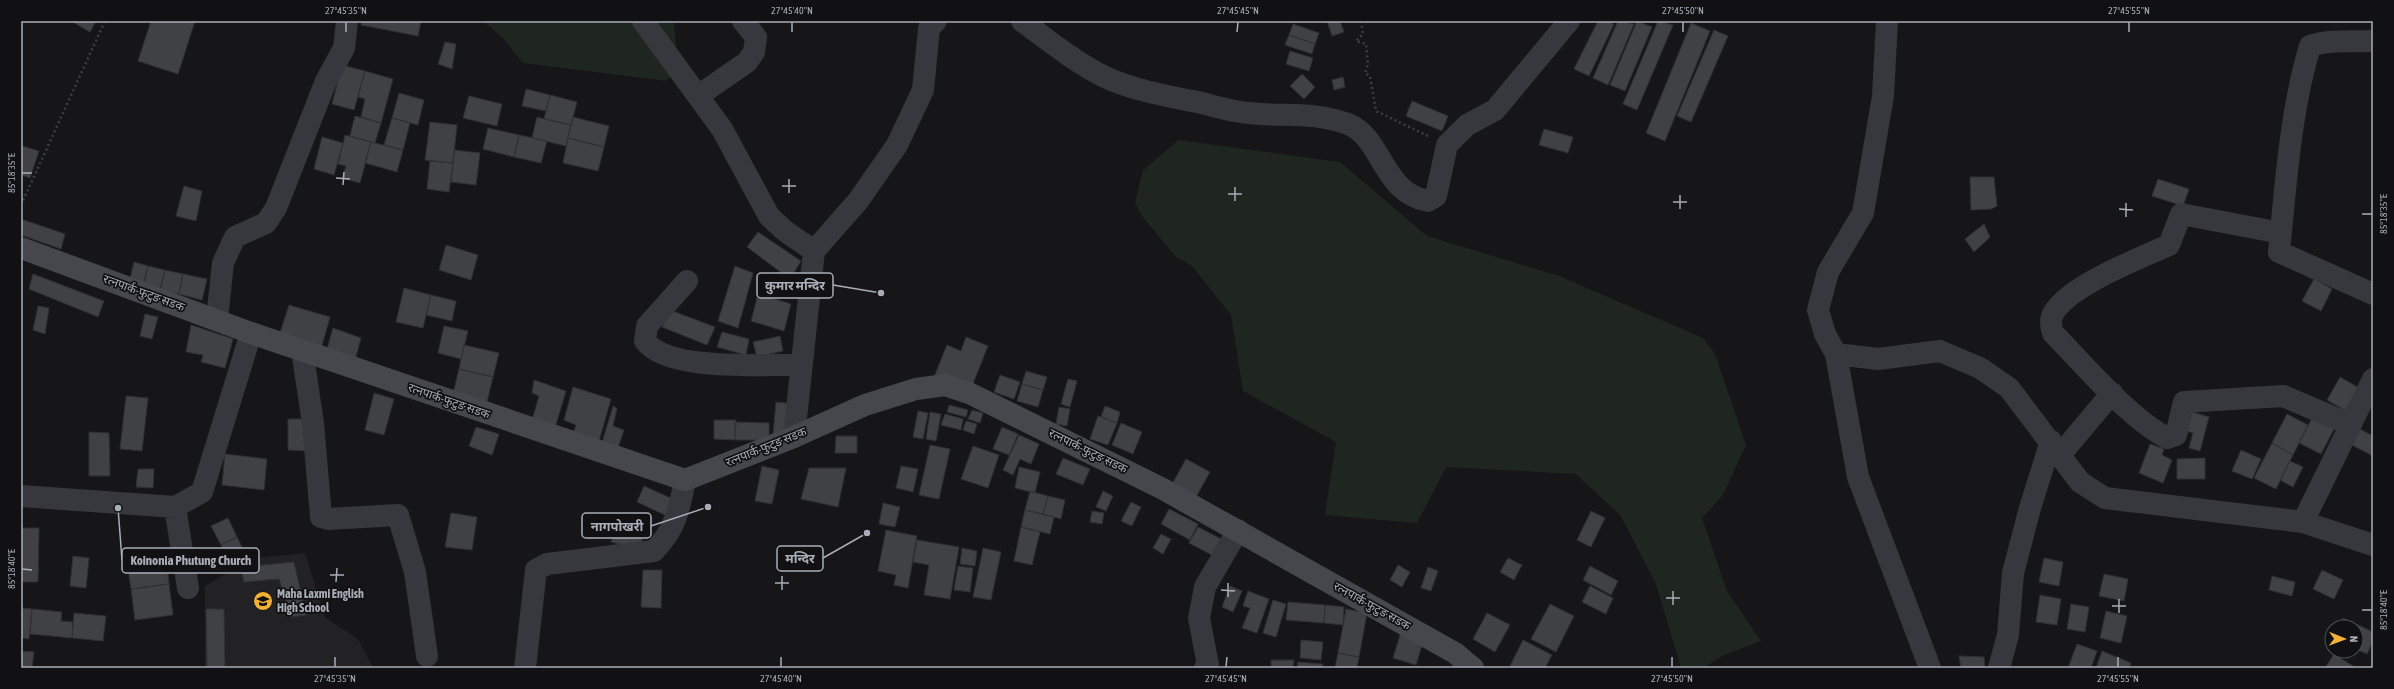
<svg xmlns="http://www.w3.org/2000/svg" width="2394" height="689" font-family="'Asap Condensed','Noto Sans Devanagari',sans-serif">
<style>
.built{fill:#222225}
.green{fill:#1e261f}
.building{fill:#404145;stroke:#303034}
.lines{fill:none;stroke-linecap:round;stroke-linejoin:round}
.path{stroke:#3d3f44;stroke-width:2.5;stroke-dasharray:2 3;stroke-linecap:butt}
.street{stroke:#37383d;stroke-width:22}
.secondary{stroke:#45474d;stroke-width:22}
.ticks{fill:none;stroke:#a8adb8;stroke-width:1.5}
.labels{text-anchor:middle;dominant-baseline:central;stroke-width:3.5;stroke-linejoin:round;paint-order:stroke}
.street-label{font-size:12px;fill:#a8adb8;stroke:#111113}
.poi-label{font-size:12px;font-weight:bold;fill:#a8adb8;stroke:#111113;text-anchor:start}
.leader{fill:none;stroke:#a8adb8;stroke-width:1.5}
.callout-dot{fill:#a8adb8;stroke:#111113;stroke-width:1.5}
.callout{fill:#111113;stroke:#a8adb8;stroke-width:1.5}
.callout-label{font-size:13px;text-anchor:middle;font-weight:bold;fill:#a8adb8}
.neatline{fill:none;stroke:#a8adb8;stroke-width:1.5}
.ticks-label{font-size:10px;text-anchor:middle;fill:#a8adb8}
</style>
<rect width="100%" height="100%" fill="#161618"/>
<!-- built -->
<path class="built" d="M 305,553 L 325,617 L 358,639 L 373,667 L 205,668 L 205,586 L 253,558 Z"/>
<!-- green -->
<path class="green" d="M 483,21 L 674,21 L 677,67 L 667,81 L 523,63 L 503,38 Z
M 1179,140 L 1340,162 L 1427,236 L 1559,276 L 1703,338 L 1715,354 L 1746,445 L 1723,495 L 1702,518 L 1727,591 L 1761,641 L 1724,655 L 1703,668 L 1681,668 L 1656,584 L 1621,516 L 1576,474 L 1446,467 L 1417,523 L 1325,515 L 1336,442 L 1243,391 L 1231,315 L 1192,266 L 1176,257 L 1142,216 L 1135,203 L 1143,170 Z"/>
<!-- building -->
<path class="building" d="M 71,21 L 96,21 L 90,32 Z
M 151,21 L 195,21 L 178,74 L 138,61 Z
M 362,21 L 421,21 L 418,36 L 361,25 Z
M 1327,21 L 1340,21 L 1344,32 L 1332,36 Z
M 1598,21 L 1608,21 L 1614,24 L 1589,76 L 1574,69 Z
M 1618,21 L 1634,24 L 1608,85 L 1593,78 Z
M 1637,21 L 1652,27 L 1625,91 L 1610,85 Z
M 1658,21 L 1673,25 L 1637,110 L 1623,104 Z
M 1691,23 L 1710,31 L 1665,141 L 1646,133 Z
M 1293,24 L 1319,33 L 1315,44 L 1289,35 Z
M 1714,30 L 1728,36 L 1691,122 L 1677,116 Z
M 1289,35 L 1315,44 L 1312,54 L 1285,45 Z
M 445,42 L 456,44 L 452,69 L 438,64 Z
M 1290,51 L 1313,58 L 1309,71 L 1286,64 Z
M 342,65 L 365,71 L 354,110 L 332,104 Z
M 365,71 L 393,79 L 381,123 L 361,117 L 365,99 L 358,97 Z
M 1302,74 L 1315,87 L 1304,99 L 1290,86 Z
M 1343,77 L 1345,87 L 1334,90 L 1332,80 Z
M 526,89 L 550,95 L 546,111 L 522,106 Z
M 399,93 L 424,100 L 418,125 L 392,118 Z
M 550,95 L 577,102 L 571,125 L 544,119 Z
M 469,96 L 502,104 L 497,126 L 463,118 Z
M 1412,101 L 1448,116 L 1442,131 L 1406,116 Z
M 355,116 L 381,123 L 375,143 L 350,136 Z
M 537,117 L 571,125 L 566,146 L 532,138 Z
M 573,117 L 609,126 L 604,147 L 568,138 Z
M 392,118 L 410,123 L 403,150 L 384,145 Z
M 430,122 L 457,125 L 453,163 L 425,160 Z
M 488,128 L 519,135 L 514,157 L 483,149 Z
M 1544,129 L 1573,137 L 1568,153 L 1539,145 Z
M 345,135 L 371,142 L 360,183 L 342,178 L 346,166 L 338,164 Z
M 519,135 L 547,141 L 541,163 L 514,157 Z
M 322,137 L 343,143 L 334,175 L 314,169 Z
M 568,138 L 604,147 L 598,171 L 563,163 Z
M 371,142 L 403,150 L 397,172 L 365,163 Z
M 22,146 L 39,151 L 30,178 L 21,175 Z
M 454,150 L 480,153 L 476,185 L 451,182 Z
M 430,161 L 453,163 L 449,192 L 427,189 Z
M 1970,177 L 1994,177 L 1997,206 L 1991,209 L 1971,210 Z
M 2158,179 L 2189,189 L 2183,206 L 2152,196 Z
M 184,186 L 202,191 L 196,221 L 176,216 Z
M 21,219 L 65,234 L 61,249 L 21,235 Z
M 1984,224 L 1990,237 L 1974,252 L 1965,239 Z
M 758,232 L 801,261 L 790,279 L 747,247 Z
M 446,245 L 478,255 L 471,280 L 439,270 Z
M 134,262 L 148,266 L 143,286 L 129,283 Z
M 148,266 L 165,270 L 160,290 L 143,286 Z
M 735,266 L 753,273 L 738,328 L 718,321 Z
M 165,270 L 183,274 L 179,294 L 160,290 Z
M 33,274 L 104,301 L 98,317 L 29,289 Z
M 183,274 L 207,279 L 202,300 L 179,294 Z
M 2314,279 L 2332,289 L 2321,311 L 2302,301 Z
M 404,288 L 431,295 L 423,328 L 396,322 Z
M 758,294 L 791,304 L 784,331 L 751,321 Z
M 431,295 L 456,301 L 452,321 L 426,315 Z
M 289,305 L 330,317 L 321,349 L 279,336 Z
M 38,306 L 49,308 L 45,334 L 33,330 Z
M 670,310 L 715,327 L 707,345 L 662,327 Z
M 145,314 L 158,317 L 152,339 L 140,336 Z
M 191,325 L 233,339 L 225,368 L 201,362 L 203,355 L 186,352 Z
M 444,326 L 468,331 L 461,359 L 438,353 Z
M 333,328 L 361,338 L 355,360 L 327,349 Z
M 722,332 L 749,339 L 746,355 L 717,347 Z
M 780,336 L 783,351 L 757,357 L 753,342 Z
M 966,337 L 988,346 L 970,391 L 934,377 L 947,345 L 961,351 Z
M 464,345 L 499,353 L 493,377 L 459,369 Z
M 459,369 L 493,377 L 486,406 L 452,398 Z
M 1026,371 L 1047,377 L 1043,390 L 1022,384 Z
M 1000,375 L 1020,382 L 1014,399 L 994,392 Z
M 2340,377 L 2361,389 L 2348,412 L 2327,400 Z
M 1068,379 L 1077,381 L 1070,407 L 1061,404 Z
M 534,380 L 566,391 L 554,431 L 531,424 L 539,396 L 532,393 Z
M 1022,384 L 1043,390 L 1038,407 L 1017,401 Z
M 573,387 L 611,399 L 597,448 L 572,437 L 576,425 L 564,420 Z
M 374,393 L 394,399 L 384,435 L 365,430 Z
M 126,396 L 148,398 L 142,451 L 120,449 Z
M 776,402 L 794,404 L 791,437 L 773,435 Z
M 949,405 L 968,410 L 966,417 L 947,412 Z
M 613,406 L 617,408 L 613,426 L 624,430 L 617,451 L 601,446 Z
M 1105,406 L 1120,412 L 1117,423 L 1101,417 Z
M 1059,407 L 1070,409 L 1067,426 L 1056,424 Z
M 972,410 L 983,413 L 980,423 L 968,419 Z
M 918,411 L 928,413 L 923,439 L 913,437 Z
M 2189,411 L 2209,417 L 2200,451 L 2189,448 L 2193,433 L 2183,430 Z
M 930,412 L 941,414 L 936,441 L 926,439 Z
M 945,414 L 963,419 L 961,430 L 941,425 Z
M 2287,414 L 2308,425 L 2293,455 L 2272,443 Z
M 1098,416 L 1117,423 L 1108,445 L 1090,439 Z
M 2312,418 L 2334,429 L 2321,454 L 2299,443 Z
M 288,419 L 307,419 L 307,451 L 288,450 Z
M 714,420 L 736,420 L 735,440 L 714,439 Z
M 966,421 L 977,424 L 974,434 L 963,430 Z
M 735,422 L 769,423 L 769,440 L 735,440 Z
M 1121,423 L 1142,432 L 1133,454 L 1112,445 Z
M 476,427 L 499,434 L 492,455 L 469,446 Z
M 1002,427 L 1018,434 L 1009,455 L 993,449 Z
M 2360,429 L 2373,436 L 2373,456 L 2352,445 Z
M 89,432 L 109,433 L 110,476 L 89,476 Z
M 1019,435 L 1039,444 L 1031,464 L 1020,459 L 1013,475 L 1003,470 Z
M 836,436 L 857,436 L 857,453 L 835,453 Z
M 2272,443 L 2293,455 L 2276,489 L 2254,478 Z
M 2150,444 L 2164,449 L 2162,455 L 2172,460 L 2163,483 L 2139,473 Z
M 930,445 L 950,449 L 939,499 L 919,495 Z
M 973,446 L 999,455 L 988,488 L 961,479 Z
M 2241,450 L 2261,459 L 2252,479 L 2232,471 Z
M 225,454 L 267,459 L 264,490 L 222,485 Z
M 1063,458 L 1090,469 L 1083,485 L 1056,474 Z
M 2205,458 L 2205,479 L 2177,479 L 2177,459 Z
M 1186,459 L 1210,472 L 1195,499 L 1171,486 Z
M 2290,461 L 2303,467 L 2293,487 L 2280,480 Z
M 762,466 L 779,470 L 772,504 L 755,501 Z
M 901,466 L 918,469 L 913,492 L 896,488 Z
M 1019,467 L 1040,472 L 1035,493 L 1015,488 Z
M 809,468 L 846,468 L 838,507 L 801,499 Z
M 138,469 L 154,469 L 153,488 L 136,487 Z
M 644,486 L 675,500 L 667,516 L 637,502 Z
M 1030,491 L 1048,496 L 1043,514 L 1025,510 Z
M 1103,491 L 1113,496 L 1106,511 L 1096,507 Z
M 1048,496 L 1065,500 L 1061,519 L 1043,514 Z
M 1131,502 L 1141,507 L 1132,526 L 1121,521 Z
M 883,503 L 900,507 L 895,527 L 879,524 Z
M 1169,509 L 1198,524 L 1190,540 L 1161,524 Z
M 1025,510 L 1054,517 L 1050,534 L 1021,527 Z
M 1092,511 L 1104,513 L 1102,524 L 1090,522 Z
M 1591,511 L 1605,518 L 1591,547 L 1577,540 Z
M 451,513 L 477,517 L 472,550 L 445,547 Z
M 618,517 L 647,525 L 639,549 L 611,542 Z
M 228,518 L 237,537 L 221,545 L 211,526 Z
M 1021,527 L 1040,532 L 1032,565 L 1014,561 Z
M 1198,527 L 1223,540 L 1214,556 L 1189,543 Z
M 21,528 L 39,528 L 38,582 L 21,582 Z
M 886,530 L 917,536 L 908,588 L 894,585 L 896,575 L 878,571 Z
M 1161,534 L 1171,539 L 1163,554 L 1153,548 Z
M 237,537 L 248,559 L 231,567 L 221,545 Z
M 917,540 L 959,547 L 950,599 L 924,595 L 929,565 L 913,562 Z
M 962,548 L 977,551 L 975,566 L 960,564 Z
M 983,548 L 1001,552 L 991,600 L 973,597 Z
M 73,556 L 89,558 L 86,588 L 70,586 Z
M 166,556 L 169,584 L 131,589 L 127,561 Z
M 1508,558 L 1522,565 L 1514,580 L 1500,572 Z
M 2044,558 L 2063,562 L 2059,586 L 2039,582 Z
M 294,562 L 306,615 L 291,617 L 279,579 L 244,582 L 241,567 Z
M 1398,565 L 1410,572 L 1402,587 L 1390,580 Z
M 958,566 L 973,568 L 970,592 L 954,590 Z
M 1590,566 L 1618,581 L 1611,595 L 1583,580 Z
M 1428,567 L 1438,571 L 1431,591 L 1421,588 Z
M 643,570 L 662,570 L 661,608 L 641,607 Z
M 2322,570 L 2343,580 L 2334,599 L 2313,589 Z
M 2104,574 L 2128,579 L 2124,601 L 2099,596 Z
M 2272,576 L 2295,582 L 2292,596 L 2269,590 Z
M 169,584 L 173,615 L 135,620 L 131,589 Z
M 1230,586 L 1242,591 L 1233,612 L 1222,607 Z
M 1590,586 L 1613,598 L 1606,614 L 1582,602 Z
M 1248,591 L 1269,599 L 1257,633 L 1242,628 L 1250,608 L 1243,606 Z
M 2040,595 L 2061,599 L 2057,625 L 2036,622 Z
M 1273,600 L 1286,604 L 1276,637 L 1263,633 Z
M 1288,602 L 1325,605 L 1324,623 L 1286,620 Z
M 1550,604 L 1574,616 L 1556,652 L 1531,639 Z
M 2071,604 L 2089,607 L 2085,632 L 2067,629 Z
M 1325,605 L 1344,607 L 1343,625 L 1324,623 Z
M 21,608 L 32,609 L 29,639 L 21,638 Z
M 32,609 L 62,612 L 61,621 L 73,622 L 72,638 L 30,634 Z
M 206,609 L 224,609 L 225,667 L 207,667 Z
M 1346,609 L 1367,613 L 1359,657 L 1338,653 Z
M 2106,611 L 2127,616 L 2121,643 L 2100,638 Z
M 74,613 L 106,616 L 103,641 L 72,638 Z
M 1487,613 L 1510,625 L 1495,652 L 1473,639 Z
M 2343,618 L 2373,632 L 2373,641 L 2367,654 L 2356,649 L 2356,627 L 2339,627 Z
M 1401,632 L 1424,638 L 1416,665 L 1393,658 Z
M 1301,640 L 1323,642 L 1321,660 L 1300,658 Z
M 1523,640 L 1552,655 L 1545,668 L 1509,668 Z
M 2077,644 L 2097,651 L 2091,668 L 2068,668 Z
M 21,651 L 34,652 L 32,668 L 21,668 Z
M 2102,651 L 2131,663 L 2129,668 L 2096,668 Z
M 1338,653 L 1359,657 L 1357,668 L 1335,668 Z
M 2334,654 L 2356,668 L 2325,668 Z
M 1959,656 L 1984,657 L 1985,668 L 1961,668 Z
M 1271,660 L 1294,660 L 1293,668 L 1271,668 Z
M 1298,662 L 1323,664 L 1322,668 L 1297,668 Z"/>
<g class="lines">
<!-- path -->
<path class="path" d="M 1361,21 L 1363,34 L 1356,41 L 1366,44 L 1368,64 L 1365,73 L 1370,76 L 1376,111 L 1430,137
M 21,205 L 105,21"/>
<!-- street -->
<path class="street" d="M 643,21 L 722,129 L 769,216 L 785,231 L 814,251
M 1022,21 C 1048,40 1076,63 1105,77 C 1132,90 1172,97 1202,103 C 1217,107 1233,112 1249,113 C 1284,117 1313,111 1348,124 C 1383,138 1382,193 1428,201 L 1436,196 L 1447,145 L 1467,125 L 1495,110 L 1569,21
M 1887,21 L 1883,96 L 1863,213 L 1828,272 L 1818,310 L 1825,334 L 1836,354 L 1858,477 L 1930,668
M 2373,41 C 2353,42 2329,39 2310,46 C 2290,113 2286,183 2279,252 L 2373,294
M 698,96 L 747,62 L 754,52 L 756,37 L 743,21
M 2281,233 L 2181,214 L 2169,245 C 2141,258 2064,287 2052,316 C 2050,322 2051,327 2053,333 C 2084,365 2129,418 2167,438 L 2176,435 L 2184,402 L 2283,396 L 2349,424
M 687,281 L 647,326 L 645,341 C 668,372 765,364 801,365
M 217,319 L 223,263 L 235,237 L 266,223 L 276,208 L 326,81 L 344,48 L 347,21
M 302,350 L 313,423 L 321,517 L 328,519 L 398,515 L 415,572 L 427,656
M 1836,354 L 1878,359 L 1940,351 L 1980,368 L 2009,388 L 2080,482 L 2105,498 L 2303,522 L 2373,545
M 794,437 L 814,251 L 858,201 L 897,145 L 923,90 L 929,28 L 936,21
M 2060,455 L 2112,393
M 21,496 L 175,507
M 2303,522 L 2373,379
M 188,588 L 175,507 L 202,492 L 251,333
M 525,668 L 536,570 L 547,564 L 654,551 C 676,528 679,510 685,480
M 1205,668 L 1208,665 L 1199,618 L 1205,587 L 1238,530
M 1999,668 L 2008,635 L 2013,573 L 2030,508 L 2051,441"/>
<!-- secondary -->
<path class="secondary" d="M 21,248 L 251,333 L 685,480 L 794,437 L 865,405 L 916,389 L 945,385 L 969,393 L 1163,489 L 1455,653 L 1473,668"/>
</g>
<!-- ticks -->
<path class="ticks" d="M 346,32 L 346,22M 792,32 L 792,22M 1237,32 L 1238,22M 1683,32 L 1683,22M 2129,32 L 2129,22M 22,173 L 32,173M 336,178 L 350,179M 343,185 L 344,172M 782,186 L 796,186M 789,193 L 789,179M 1228,194 L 1242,194M 1235,201 L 1235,187M 1673,202 L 1687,202M 1680,209 L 1680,195M 2119,209 L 2133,210M 2362,214 L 2372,214M 2126,217 L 2126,203M 22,569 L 32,570M 330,575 L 344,575M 336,582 L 337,568M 775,583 L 789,583M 782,590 L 782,576M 1221,590 L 1235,591M 1228,597 L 1228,583M 1666,598 L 1680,598M 1673,605 L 1673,591M 2112,606 L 2126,606M 2362,610 L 2372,610M 2119,613 L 2119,599M 335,667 L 335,657M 781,667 L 781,657M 1226,667 L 1227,657M 1672,667 L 1672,657M 2118,667 L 2118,657"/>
<!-- icons -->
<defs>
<symbol id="school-disc" viewBox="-11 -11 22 22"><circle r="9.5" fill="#f2b134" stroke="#111113"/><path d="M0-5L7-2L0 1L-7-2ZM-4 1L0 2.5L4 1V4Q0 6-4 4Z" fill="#111"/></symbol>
</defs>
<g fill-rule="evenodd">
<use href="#school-disc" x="252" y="590" width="22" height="22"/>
</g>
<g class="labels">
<!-- street labels -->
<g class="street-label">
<text transform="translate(144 293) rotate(20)">रत्नपार्क-फुटुङ सडक</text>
<text transform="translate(449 401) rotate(19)">रत्नपार्क-फुटुङ सडक</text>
<text transform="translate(766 447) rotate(-22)">रत्नपार्क-फुटुङ सडक</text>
<text transform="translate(1088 451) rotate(26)">रत्नपार्क-फुटुङ सडक</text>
<text transform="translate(1372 606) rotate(29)">रत्नपार्क-फुटुङ सडक</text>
</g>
<!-- poi labels -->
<g class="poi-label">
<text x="277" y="594">Maha Laxmi English<tspan x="277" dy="14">High School</tspan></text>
</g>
</g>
<!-- callouts -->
<path class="leader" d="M881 293L833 285M708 507L651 526M867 533L823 558M118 508L122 560"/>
<g class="callout-dot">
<circle cx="881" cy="293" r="4"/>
<circle cx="708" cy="507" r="4"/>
<circle cx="867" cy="533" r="4"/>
<circle cx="118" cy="508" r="4"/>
</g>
<g class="callout">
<rect x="757" y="273" width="76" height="25" rx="4"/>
<rect x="582" y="513" width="69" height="25" rx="4"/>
<rect x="777" y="546" width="46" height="25" rx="4"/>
<rect x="122" y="548" width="137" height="25" rx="4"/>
</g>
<g class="callout-label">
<text x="795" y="290">कुमार मन्दिर</text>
<text x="617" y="531">नागपोखरी</text>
<text x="800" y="563">मन्दिर</text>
<text x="191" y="565">Koinonia Phutung Church</text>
</g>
<!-- border -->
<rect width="2394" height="689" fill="none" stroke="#111113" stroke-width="44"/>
<!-- north arrow -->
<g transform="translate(2344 639) rotate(91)"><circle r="19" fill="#111113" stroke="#4d4f55"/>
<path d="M0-3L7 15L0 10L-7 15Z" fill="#f2b134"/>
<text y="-6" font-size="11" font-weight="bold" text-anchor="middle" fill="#a8adb8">N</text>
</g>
<rect x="22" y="22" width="2350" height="645" class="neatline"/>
<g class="ticks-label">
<text x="346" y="14">27°45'35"N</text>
<text x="792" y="14">27°45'40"N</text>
<text x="1238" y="14">27°45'45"N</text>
<text x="1683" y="14">27°45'50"N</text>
<text x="2129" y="14">27°45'55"N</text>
<text transform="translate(11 173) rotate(-90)" y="4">85°18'35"E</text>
<text transform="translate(2383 214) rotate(-90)" y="4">85°18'35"E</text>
<text transform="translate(11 569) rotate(-90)" y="4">85°18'40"E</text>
<text transform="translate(2383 610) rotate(-90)" y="4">85°18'40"E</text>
<text x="335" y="682">27°45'35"N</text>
<text x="781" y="682">27°45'40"N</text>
<text x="1226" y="682">27°45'45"N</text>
<text x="1672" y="682">27°45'50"N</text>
<text x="2118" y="682">27°45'55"N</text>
</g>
</svg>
